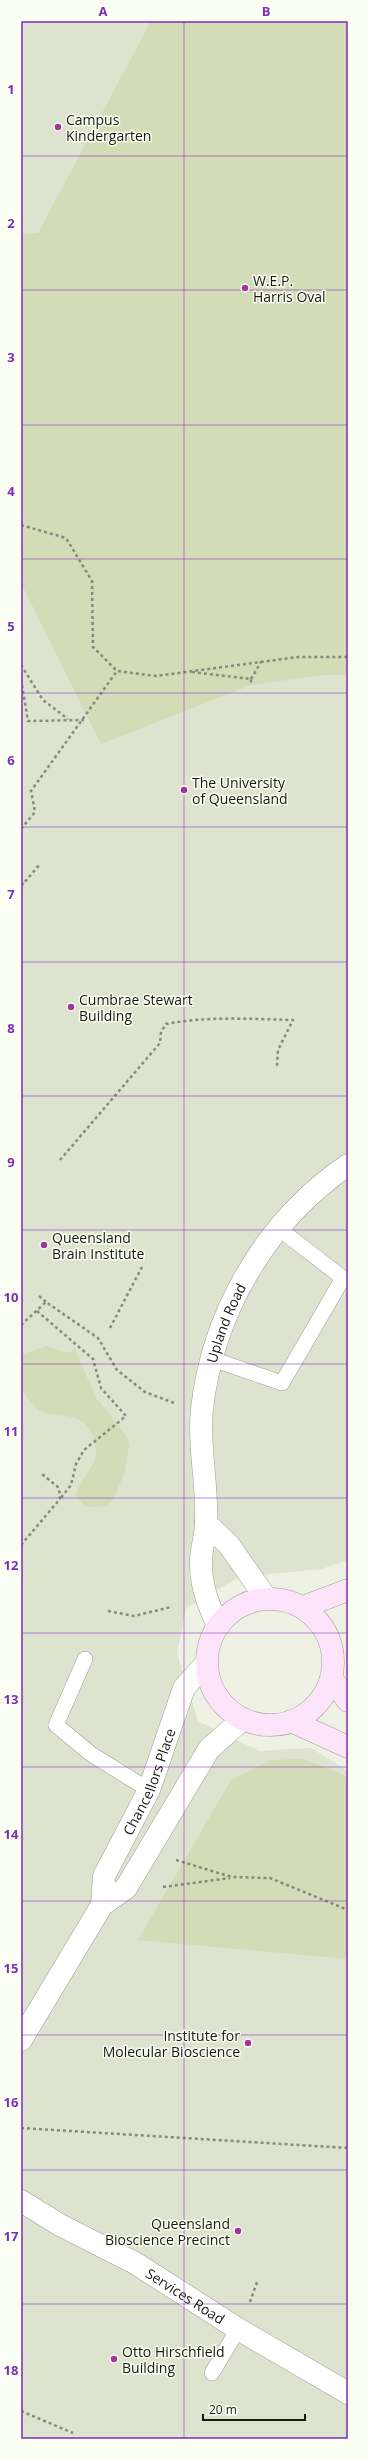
<svg xmlns="http://www.w3.org/2000/svg" width="369" height="2460" font-family="'Open Sans',sans-serif">
<style>
.built{fill:#dee3d0}
.green{fill:#d3dbb7}
.lines{fill:none;stroke-linecap:round;stroke-linejoin:round}
.service-casing{stroke:#9c9f93;stroke-width:16}
.minor-casing{stroke:#9c9f93;stroke-width:23}
.secondary-casing{stroke:#9c9f93;stroke-width:23}
.path{stroke:#878980;stroke-width:2.5;stroke-dasharray:3 3;stroke-linecap:butt}
.service{stroke:#fff;stroke-width:15}
.minor{stroke:#fff;stroke-width:22}
.secondary{stroke:#fee4fb;stroke-width:22}
.grid{fill:none;stroke:#7b2cbf;stroke-width:1;stroke-opacity:0.55}
.poi-dot{fill:#a03698;stroke:#fbfef2;stroke-width:1.5}
.labels{text-anchor:middle;dominant-baseline:central;stroke-width:3;stroke-linejoin:round;paint-order:stroke}
.poi-label{font-size:14px;fill:#171813;stroke:#fbfef2;text-anchor:start}
.street-label{font-size:14px;fill:#171813;stroke:#fbfef2}
.neatline{fill:none;stroke:#7b2cbf;stroke-width:1.5}
.grid-label{font-size:13px;text-anchor:middle;font-weight:bold;fill:#7b2cbf}
</style>
<rect width="100%" height="100%" fill="#eef1e4"/>
<!-- built -->
<path class="built" d="M 21,21 L 348,21 L 348,1560 L 322,1569 L 239,1577 L 186,1608 L 177,1653 L 198,1721 L 259,1751 L 311,1748 L 348,1771 L 348,2439 L 21,2439 Z"/>
<!-- green -->
<path class="green" d="M 151,21 L 348,21 L 348,675 L 323,675 L 251,685 L 101,744 L 21,583 L 21,234 L 38,233 Z
M 46,1346 L 69,1353 L 75,1349 L 95,1396 L 127,1437 L 129,1446 L 125,1472 L 113,1500 L 105,1506 L 86,1507 L 76,1496 C 79,1479 91,1472 95,1458 C 99,1443 91,1423 75,1418 C 63,1414 50,1417 39,1410 C 32,1405 26,1395 21,1389 L 21,1357 L 23,1354 Z
M 302,1759 L 340,1773 L 348,1778 L 348,1959 L 138,1940 L 231,1780 L 271,1760 Z"/>
<g class="lines">
<defs>
<path id="service" d="M 212,1359 L 282,1383 L 343,1278 L 278,1228
M 85,1659 L 56,1725 L 91,1754 L 149,1790
M 212,2373 L 238,2329"/>
<g id="minor">
<path d="M 206,1523 L 229,1545 L 266,1598"/>
<path id="s1" d="M 218,1626 C 209,1606 201,1587 201,1565 C 200,1551 206,1537 206,1523 C 208,1485 198,1447 202,1409 C 213,1311 267,1220 348,1165"/>
<path id="s2" d="M 102,1905 L 104,1876 L 149,1790 L 184,1688 L 206,1663"/>
<path d="M 21,2040 L 102,1905 L 126,1888 L 209,1749 L 243,1719"/>
<path id="s3" d="M 21,2201 L 60,2225 L 135,2263 L 238,2329 L 348,2393"/>
</g>
<path id="secondary" d="M207 1662a63 63 0 1 1 126 0a63 63 0 1 1-126 0Z
M 303,1607 L 348,1590
M 332,1679 L 348,1701
M 291,1721 L 348,1747"/>
</defs>
<!-- service casing -->
<use href="#service" class="service-casing"/>
<!-- minor casing -->
<use href="#minor" class="minor-casing"/>
<!-- secondary casing -->
<use href="#secondary" class="secondary-casing"/>
<!-- path -->
<path class="path" d="M 21,525 L 66,538 L 92,581 L 93,647 L 117,671 L 156,676 L 298,657 L 348,657
M 21,665 L 43,700 L 68,719
M 192,672 L 251,679 L 251,685
M 21,679 L 28,721 L 84,720
M 251,679 L 261,662
M 21,829 L 35,812 L 31,791 L 117,671
M 21,882 L 23,884 L 40,864
M 60,1160 L 160,1043 L 161,1032 L 166,1024 C 207,1016 251,1019 293,1020 L 278,1050 L 277,1066
M 39,1296 L 46,1302
M 37,1311 L 93,1359 L 101,1388 L 126,1416 L 84,1450 L 76,1464 L 71,1485 L 60,1499
M 21,1325 L 46,1302 L 98,1338 L 117,1370 L 145,1392 L 174,1403
M 110,1328 L 143,1265
M 21,1545 L 60,1499 L 59,1488 L 42,1474
M 108,1611 L 134,1616 L 171,1607
M 176,1860 L 232,1877 L 270,1878 L 348,1910
M 163,1887 L 230,1878
M 21,2128 L 348,2148
M 250,2302 L 257,2282
M 21,2411 L 73,2433"/>
<!-- service -->
<use href="#service" class="service"/>
<!-- minor -->
<use href="#minor" class="minor"/>
<!-- secondary -->
<use href="#secondary" class="secondary"/>
</g>
<!-- grid -->
<path class="grid" d="M 184,21 L 184,2439M 21,156 L 348,156M 21,290 L 348,290M 21,425 L 348,425M 21,559 L 348,559M 21,693 L 348,693M 21,827 L 348,827M 21,962 L 348,962M 21,1096 L 348,1096M 21,1230 L 348,1230M 21,1364 L 348,1364M 21,1498 L 348,1498M 21,1633 L 348,1633M 21,1767 L 348,1767M 21,1901 L 348,1901M 21,2035 L 348,2035M 21,2170 L 348,2170M 21,2304 L 348,2304"/>
<!-- markers -->
<g class="poi-dot">
<circle cx="58" cy="127" r="4"/>
<circle cx="245" cy="288" r="4"/>
<circle cx="184" cy="790" r="4"/>
<circle cx="71" cy="1007" r="4"/>
<circle cx="44" cy="1245" r="4"/>
<circle cx="248" cy="2043" r="4"/>
<circle cx="238" cy="2231" r="4"/>
<circle cx="114" cy="2359" r="4"/>
</g>
<g class="labels">
<!-- poi labels -->
<g class="poi-label">
<text x="66" y="119">Campus<tspan x="66" dy="16">Kindergarten</tspan></text>
<text x="253" y="280">W.E.P.<tspan x="253" dy="16">Harris Oval</tspan></text>
<text x="192" y="782">The University<tspan x="192" dy="16">of Queensland</tspan></text>
<text x="79" y="999">Cumbrae Stewart<tspan x="79" dy="16">Building</tspan></text>
<text x="52" y="1237">Queensland<tspan x="52" dy="16">Brain Institute</tspan></text>
<text x="240" y="2035" text-anchor="end">Institute for<tspan x="240" dy="16">Molecular Bioscience</tspan></text>
<text x="230" y="2223" text-anchor="end">Queensland<tspan x="230" dy="16">Bioscience Precinct</tspan></text>
<text x="122" y="2351">Otto Hirschfield<tspan x="122" dy="16">Building</tspan></text>
</g>
<!-- street labels -->
<g class="street-label">
<text stroke="none"><textPath href="#s1" startOffset="310">Upland Road</textPath></text>
<text stroke="none"><textPath href="#s2" startOffset="134">Chancellors Place</textPath></text>
<text stroke="none"><textPath href="#s3" startOffset="190">Services Road</textPath></text>
</g>
</g>
<!-- border -->
<rect width="369" height="2460" fill="none" stroke="#fbfef2" stroke-width="44"/>
<!-- scale -->
<path d="M203 2414v6h102v-6" fill="none" stroke="#171813" stroke-width="2"/>
<text x="209" y="2414" font-size="12" fill="#171813" stroke="#fbfef2" stroke-width="3" paint-order="stroke">20 m</text>
<rect x="22" y="22" width="325" height="2416" class="neatline"/>
<g class="grid-label">
<text x="103" y="16">A</text>
<text x="266" y="16">B</text>
<text x="11" y="94">1</text>
<text x="11" y="228">2</text>
<text x="11" y="362">3</text>
<text x="11" y="496">4</text>
<text x="11" y="631">5</text>
<text x="11" y="765">6</text>
<text x="11" y="899">7</text>
<text x="11" y="1033">8</text>
<text x="11" y="1167">9</text>
<text x="11" y="1302">10</text>
<text x="11" y="1436">11</text>
<text x="11" y="1570">12</text>
<text x="11" y="1704">13</text>
<text x="11" y="1839">14</text>
<text x="11" y="1973">15</text>
<text x="11" y="2107">16</text>
<text x="11" y="2241">17</text>
<text x="11" y="2375">18</text>
</g>
</svg>
